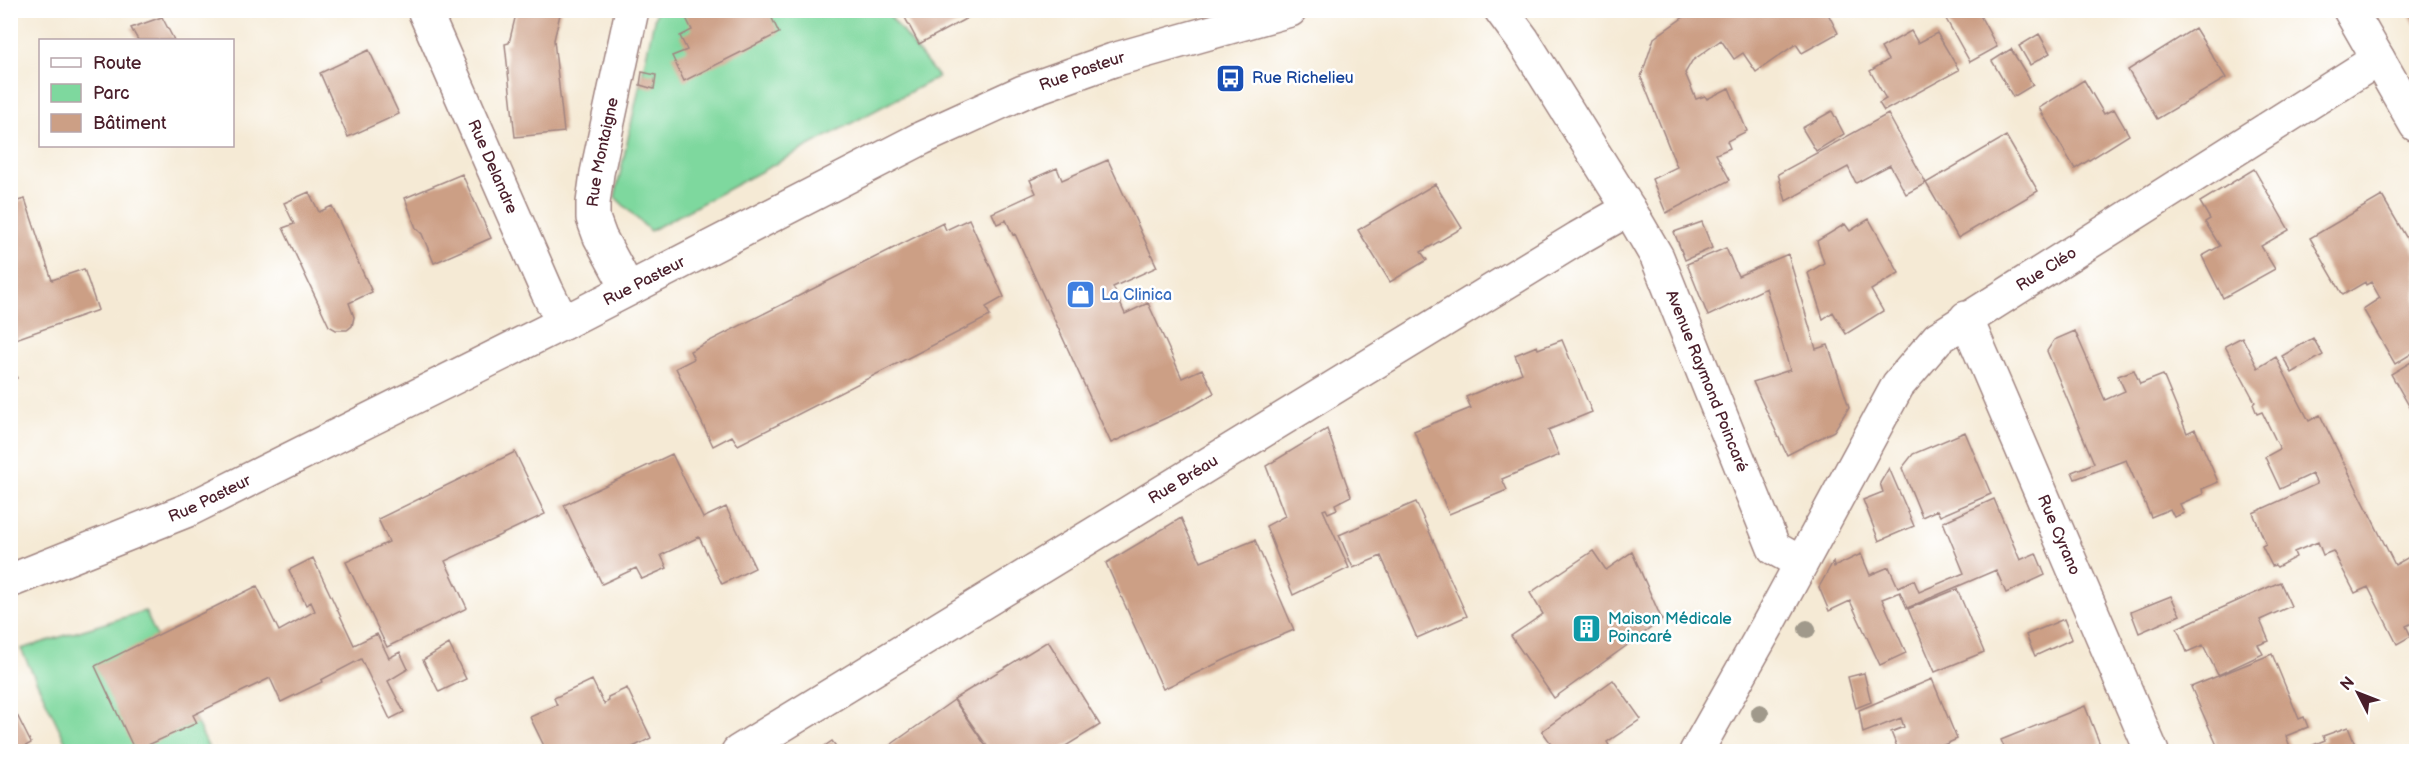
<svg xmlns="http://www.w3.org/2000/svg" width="2427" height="762" font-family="'Balsamiq Sans',sans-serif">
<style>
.green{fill:#7ed89e;stroke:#647c64;stroke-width:1.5}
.building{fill:#cc9f85}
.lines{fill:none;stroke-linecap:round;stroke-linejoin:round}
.minor-casing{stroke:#a08480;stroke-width:36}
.tertiary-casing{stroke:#a08480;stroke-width:36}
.minor{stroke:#fff;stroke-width:33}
.tertiary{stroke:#fff;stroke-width:33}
.tree{fill:#a0998b}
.labels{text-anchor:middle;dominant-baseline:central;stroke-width:5;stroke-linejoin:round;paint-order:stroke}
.street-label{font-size:16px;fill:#4a1f2b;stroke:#fff}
.transit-label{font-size:16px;fill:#164399;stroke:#fff;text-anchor:start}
.shop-label{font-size:16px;fill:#366cbe;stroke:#fff;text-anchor:start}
.culture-label{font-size:16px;fill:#0d838f;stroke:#fff;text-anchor:start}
</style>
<rect width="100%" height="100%" fill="#fff"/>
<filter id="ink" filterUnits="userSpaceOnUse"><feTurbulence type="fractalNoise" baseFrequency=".0167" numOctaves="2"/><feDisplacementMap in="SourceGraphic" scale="12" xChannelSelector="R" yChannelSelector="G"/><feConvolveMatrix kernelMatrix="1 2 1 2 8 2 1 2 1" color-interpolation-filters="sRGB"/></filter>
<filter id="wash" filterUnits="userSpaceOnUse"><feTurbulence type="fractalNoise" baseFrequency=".008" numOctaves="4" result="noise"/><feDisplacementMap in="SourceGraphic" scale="24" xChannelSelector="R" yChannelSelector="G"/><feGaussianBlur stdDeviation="1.35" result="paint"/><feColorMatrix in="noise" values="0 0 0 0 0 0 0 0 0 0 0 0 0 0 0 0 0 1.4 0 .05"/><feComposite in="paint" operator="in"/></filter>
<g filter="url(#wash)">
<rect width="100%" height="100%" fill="#f5ead5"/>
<!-- green -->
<path class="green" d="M 656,11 L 886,11 L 938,77 L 650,231 L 615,197 Z
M 145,611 L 210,751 L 70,751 L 21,649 Z"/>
<g id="blocks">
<!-- building -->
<path class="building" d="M 517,10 L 561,10 L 554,40 L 564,132 L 515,137 L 505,44 L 509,43 Z
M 682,10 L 768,10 L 779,33 L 684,81 L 672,56 L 687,50 L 680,36 L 692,30 Z
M 901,10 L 982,10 L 919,44 Z
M 1694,10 L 1826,10 L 1838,33 L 1802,53 L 1796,44 L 1756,72 L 1743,53 L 1734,59 L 1721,40 L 1692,61 L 1685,73 L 1696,99 L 1705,96 L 1707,99 L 1729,88 L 1747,131 L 1727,141 L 1730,148 L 1716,154 L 1730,180 L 1666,213 L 1652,179 L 1677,167 L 1641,77 L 1654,38 Z
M 1941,10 L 1977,10 L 1997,47 L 1970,62 Z
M 2407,10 L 2416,10 L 2416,27 Z
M 162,17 L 174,40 L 138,40 L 131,28 Z
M 2195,28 L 2226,78 L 2157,119 L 2128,70 Z
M 1911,31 L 1918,43 L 1937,33 L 1959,70 L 1884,111 L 1879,103 L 1886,99 L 1870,71 L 1888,60 L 1881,48 Z
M 2039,34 L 2050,53 L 2030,65 L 2019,46 Z
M 2011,49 L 2033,85 L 2013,97 L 1992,61 Z
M 369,50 L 399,114 L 348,137 L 320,73 Z
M 642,72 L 656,75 L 654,89 L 640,85 Z
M 2084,80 L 2104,114 L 2114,109 L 2129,135 L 2075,169 L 2039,108 Z
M 1832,111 L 1844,134 L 1816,151 L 1802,128 Z
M 1888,114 L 1926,183 L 1906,194 L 1890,165 L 1856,183 L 1848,167 L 1786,201 L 1778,174 Z
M 2006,136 L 2038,191 L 1958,238 L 1926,183 Z
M 1108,160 L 1157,267 L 1113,287 L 1125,314 L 1148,303 L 1182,378 L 1202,369 L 1214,393 L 1194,405 L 1111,443 L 1015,234 L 1013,235 L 1006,220 L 997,224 L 992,213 L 1036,193 L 1030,180 L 1057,168 L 1062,180 Z
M 2254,169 L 2289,230 L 2261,246 L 2275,269 L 2223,298 L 2202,256 L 2220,246 L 2205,222 L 2210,219 L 2200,202 Z
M 462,174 L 491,238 L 434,263 L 422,234 L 416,228 L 405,198 Z
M 1435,184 L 1462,228 L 1421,252 L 1427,260 L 1390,282 L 1358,230 Z
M 309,192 L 319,212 L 332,206 L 372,292 L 349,303 L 354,317 L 352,326 L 347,330 L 336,330 L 329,326 L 283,228 L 294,224 L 284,203 Z
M 2382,196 L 2416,254 L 2416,351 L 2395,364 L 2363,309 L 2380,298 L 2371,282 L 2366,285 L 2365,282 L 2343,295 L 2310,238 Z
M 25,199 L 52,280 L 84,269 L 98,310 L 10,341 L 10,203 Z
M 969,219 L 1004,297 L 986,307 L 990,316 L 738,445 L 732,436 L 713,446 L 676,368 L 694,359 L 690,351 L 943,223 L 946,230 Z
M 1869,219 L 1899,273 L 1871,290 L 1883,311 L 1846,334 L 1833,312 L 1823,319 L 1808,273 L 1824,263 L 1817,241 L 1845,224 L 1850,231 Z
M 1702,222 L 1712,248 L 1685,260 L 1674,232 Z
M 1726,248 L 1738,276 L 1788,254 L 1816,349 L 1828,345 L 1849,407 L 1834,431 L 1787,455 L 1753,382 L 1790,370 L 1766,288 L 1708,316 L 1687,264 Z
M 2075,331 L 2105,400 L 2125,391 L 2118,376 L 2134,370 L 2140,384 L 2163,375 L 2187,433 L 2195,429 L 2218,482 L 2202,489 L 2203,494 L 2180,504 L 2184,513 L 2174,517 L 2170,509 L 2151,517 L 2126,460 L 2075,479 L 2072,472 L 2094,463 L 2047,351 L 2054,340 Z
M 2242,337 L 2258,368 L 2276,357 L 2309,421 L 2320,415 L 2395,565 L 2416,553 L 2416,621 L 2406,626 L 2411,636 L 2397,644 L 2368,587 L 2355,593 L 2333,551 L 2323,555 L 2318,542 L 2294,552 L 2296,557 L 2277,567 L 2275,565 L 2272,566 L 2262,546 L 2266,544 L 2253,513 L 2317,484 L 2312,474 L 2280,489 L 2265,457 L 2280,449 L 2262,412 L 2257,414 L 2253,404 L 2255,402 L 2225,346 Z
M 2313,338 L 2323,355 L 2292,373 L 2282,356 Z
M 1562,340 L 1592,412 L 1548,430 L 1559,455 L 1502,479 L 1507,490 L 1449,514 L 1414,431 L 1471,408 L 1466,397 L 1522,373 L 1515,355 L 1537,346 L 1538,349 Z
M 2416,359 L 2416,418 L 2391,374 Z
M 10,361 L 17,378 L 10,381 Z
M 1327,429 L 1351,496 L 1335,504 L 1337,509 L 1328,513 L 1326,509 L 1323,510 L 1349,568 L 1293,595 L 1266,526 L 1285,516 L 1266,466 Z
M 1965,432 L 1991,494 L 1940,516 L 1937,510 L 1922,517 L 1902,468 L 1913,454 Z
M 515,452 L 545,514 L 445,561 L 467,608 L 387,647 L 346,562 L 389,542 L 378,519 Z
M 672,454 L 703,518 L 726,507 L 755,568 L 722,584 L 699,537 L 661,555 L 667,568 L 642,579 L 636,568 L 602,584 L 564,505 Z
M 1889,468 L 1914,526 L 1879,541 L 1863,500 L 1883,492 L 1880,483 Z
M 1994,499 L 2020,560 L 2036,553 L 2045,575 L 2006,593 L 1996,570 L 1907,608 L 1900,592 L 1882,599 L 1906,653 L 1880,665 L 1850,601 L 1829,611 L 1819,587 L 1833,562 L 1834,567 L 1861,554 L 1870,575 L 1889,567 L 1898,587 L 1914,580 L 1919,592 L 1964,573 L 1943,522 Z
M 1416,502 L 1467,616 L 1417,638 L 1381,556 L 1353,568 L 1339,535 Z
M 1181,518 L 1201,562 L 1255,540 L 1294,630 L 1241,652 L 1163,689 L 1106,563 Z
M 1593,551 L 1606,570 L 1632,552 L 1662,620 L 1554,698 L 1511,636 L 1543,614 L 1530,593 Z
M 313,558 L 354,645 L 377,634 L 389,658 L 400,652 L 408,669 L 388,681 L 404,712 L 390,719 L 361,659 L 321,680 L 322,682 L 281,702 L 270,678 L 193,715 L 197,723 L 135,751 L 95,666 L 257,586 L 279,631 L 315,611 L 311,602 L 306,605 L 289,570 Z
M 2280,582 L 2291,606 L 2260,620 L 2269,641 L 2258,645 L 2263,654 L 2218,675 L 2203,645 L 2187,652 L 2177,628 Z
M 1957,589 L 1984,652 L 1935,672 L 1908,609 Z
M 2171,596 L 2180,615 L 2139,633 L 2131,612 Z
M 2064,619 L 2072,639 L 2035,656 L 2026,635 Z
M 1048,641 L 1100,725 L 1056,752 L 991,752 L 954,699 Z
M 449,644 L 466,679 L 439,692 L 423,660 Z
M 2272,654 L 2299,719 L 2304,717 L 2308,727 L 2286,736 L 2292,752 L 2220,752 L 2191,687 Z
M 1864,673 L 1871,702 L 1856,708 L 1848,677 Z
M 1932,679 L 1957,739 L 1928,752 L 1899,752 L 1891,732 L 1904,727 L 1901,718 L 1863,733 L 1859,710 Z
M 592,680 L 604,704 L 609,701 L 608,697 L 627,688 L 651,738 L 623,752 L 547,752 L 530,717 L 557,705 L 554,698 Z
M 1613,680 L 1641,719 L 1607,742 L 1613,752 L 1557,752 L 1542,731 Z
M 954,700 L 990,752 L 881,752 L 896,741 Z
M 10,701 L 31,743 L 15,752 L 10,752 Z
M 2085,706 L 2103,752 L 2006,752 L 2001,740 Z
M 2348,727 L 2358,752 L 2299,751 L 2325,740 L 2323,736 Z
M 832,741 L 840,752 L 816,752 Z"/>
</g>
</g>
<g filter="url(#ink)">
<use href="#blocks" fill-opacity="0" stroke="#a08480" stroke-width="1.5"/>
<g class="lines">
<defs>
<g id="minor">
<path id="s1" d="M 424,10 L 547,291 L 563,323"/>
<path id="s2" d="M 1501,10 L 1523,40 L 1629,209 L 1657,257 L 1774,548 L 1801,563"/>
<path d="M 2350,10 L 2416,125"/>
<path id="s3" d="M 628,289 L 600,237 L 593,218 L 593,203 L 597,173 L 632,10"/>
<path id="s4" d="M 1966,318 L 2152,752"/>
<path id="s5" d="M 738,752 L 1578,238 L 1629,209"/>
<path id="s6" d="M 1696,752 L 1770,621 L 1898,385 L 1938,338 L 2378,59"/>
</g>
<g id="tertiary">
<path id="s7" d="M 10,581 L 188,510 L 563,323 L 922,138 L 1023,92 L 1113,60 L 1290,10"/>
</g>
</defs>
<!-- minor casing -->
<use href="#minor" class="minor-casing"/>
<!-- tertiary casing -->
<use href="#tertiary" class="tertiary-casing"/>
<!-- minor -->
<use href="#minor" class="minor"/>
<!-- tertiary -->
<use href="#tertiary" class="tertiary"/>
</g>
<!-- trees -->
<g class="tree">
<circle cx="1807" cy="629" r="9"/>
<circle cx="1760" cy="713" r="9"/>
</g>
</g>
<!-- icons -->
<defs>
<symbol id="bus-square" viewBox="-11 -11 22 22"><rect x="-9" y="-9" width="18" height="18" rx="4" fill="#1a4fb4" stroke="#fff"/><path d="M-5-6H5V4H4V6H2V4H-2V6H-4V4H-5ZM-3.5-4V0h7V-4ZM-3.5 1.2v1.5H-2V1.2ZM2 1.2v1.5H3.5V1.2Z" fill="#fff"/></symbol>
<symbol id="shop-square" viewBox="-11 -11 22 22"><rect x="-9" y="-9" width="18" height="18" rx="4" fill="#3f7fe0" stroke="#fff"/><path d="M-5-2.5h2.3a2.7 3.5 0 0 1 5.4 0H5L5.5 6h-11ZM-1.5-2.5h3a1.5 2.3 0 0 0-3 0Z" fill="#fff"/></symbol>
<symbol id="building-square" viewBox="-11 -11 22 22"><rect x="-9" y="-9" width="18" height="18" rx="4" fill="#0f9aa8" stroke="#fff"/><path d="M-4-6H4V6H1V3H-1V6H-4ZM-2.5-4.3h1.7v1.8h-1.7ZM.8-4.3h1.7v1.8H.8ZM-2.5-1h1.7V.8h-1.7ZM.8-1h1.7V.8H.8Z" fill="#fff"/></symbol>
</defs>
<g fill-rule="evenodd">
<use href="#bus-square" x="1214" y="62" width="33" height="33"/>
<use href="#shop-square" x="1064" y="278" width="33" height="33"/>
<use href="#building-square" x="1570" y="612" width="33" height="33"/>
</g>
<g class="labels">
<!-- street labels -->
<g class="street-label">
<text stroke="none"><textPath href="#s7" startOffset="1188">Rue Pasteur</textPath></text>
<text stroke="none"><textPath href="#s3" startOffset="146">Rue Montaigne</textPath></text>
<text stroke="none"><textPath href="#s1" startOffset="171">Rue Delandre</textPath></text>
<text stroke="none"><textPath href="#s6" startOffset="609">Rue Cléo</textPath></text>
<text stroke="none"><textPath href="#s7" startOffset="702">Rue Pasteur</textPath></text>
<text stroke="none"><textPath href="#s2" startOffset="426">Avenue Raymond Poincaré</textPath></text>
<text stroke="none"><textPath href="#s5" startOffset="522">Rue Bréau</textPath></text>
<text stroke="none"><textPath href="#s7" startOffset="216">Rue Pasteur</textPath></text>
<text stroke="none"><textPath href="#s4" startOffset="236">Rue Cyrano</textPath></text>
</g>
<!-- transit labels -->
<g class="transit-label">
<text x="1252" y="78">Rue Richelieu</text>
</g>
<!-- shop labels -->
<g class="shop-label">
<text x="1101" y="295">La Clinica</text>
</g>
<!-- culture labels -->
<g class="culture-label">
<text x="1608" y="619">Maison Médicale<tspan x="1608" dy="18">Poincaré</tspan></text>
</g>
</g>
<!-- margin -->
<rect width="2427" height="762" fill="none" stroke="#fff" stroke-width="36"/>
<!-- legend -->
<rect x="39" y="39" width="195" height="108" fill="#ffffff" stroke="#b7a5aa" stroke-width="1.5"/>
<rect x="51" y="58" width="30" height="9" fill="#ffffff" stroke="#b7a5aa" stroke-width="1.5"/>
<text x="93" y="69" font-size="18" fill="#4a1f2b">Route</text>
<rect x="51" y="84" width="30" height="18" fill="#7ed89e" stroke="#b7a5aa" stroke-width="1.5"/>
<text x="93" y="99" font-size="18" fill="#4a1f2b">Parc</text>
<rect x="51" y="114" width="30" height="18" fill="#cc9f85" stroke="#b7a5aa" stroke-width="1.5"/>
<text x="93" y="129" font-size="18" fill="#4a1f2b">Bâtiment</text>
<!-- north arrow -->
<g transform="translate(2358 693) rotate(312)" stroke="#ffffff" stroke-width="4.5" paint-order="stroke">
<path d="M0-4.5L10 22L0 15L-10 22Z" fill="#4a1f2b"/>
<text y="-9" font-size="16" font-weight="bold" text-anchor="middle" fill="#4a1f2b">N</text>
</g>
</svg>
